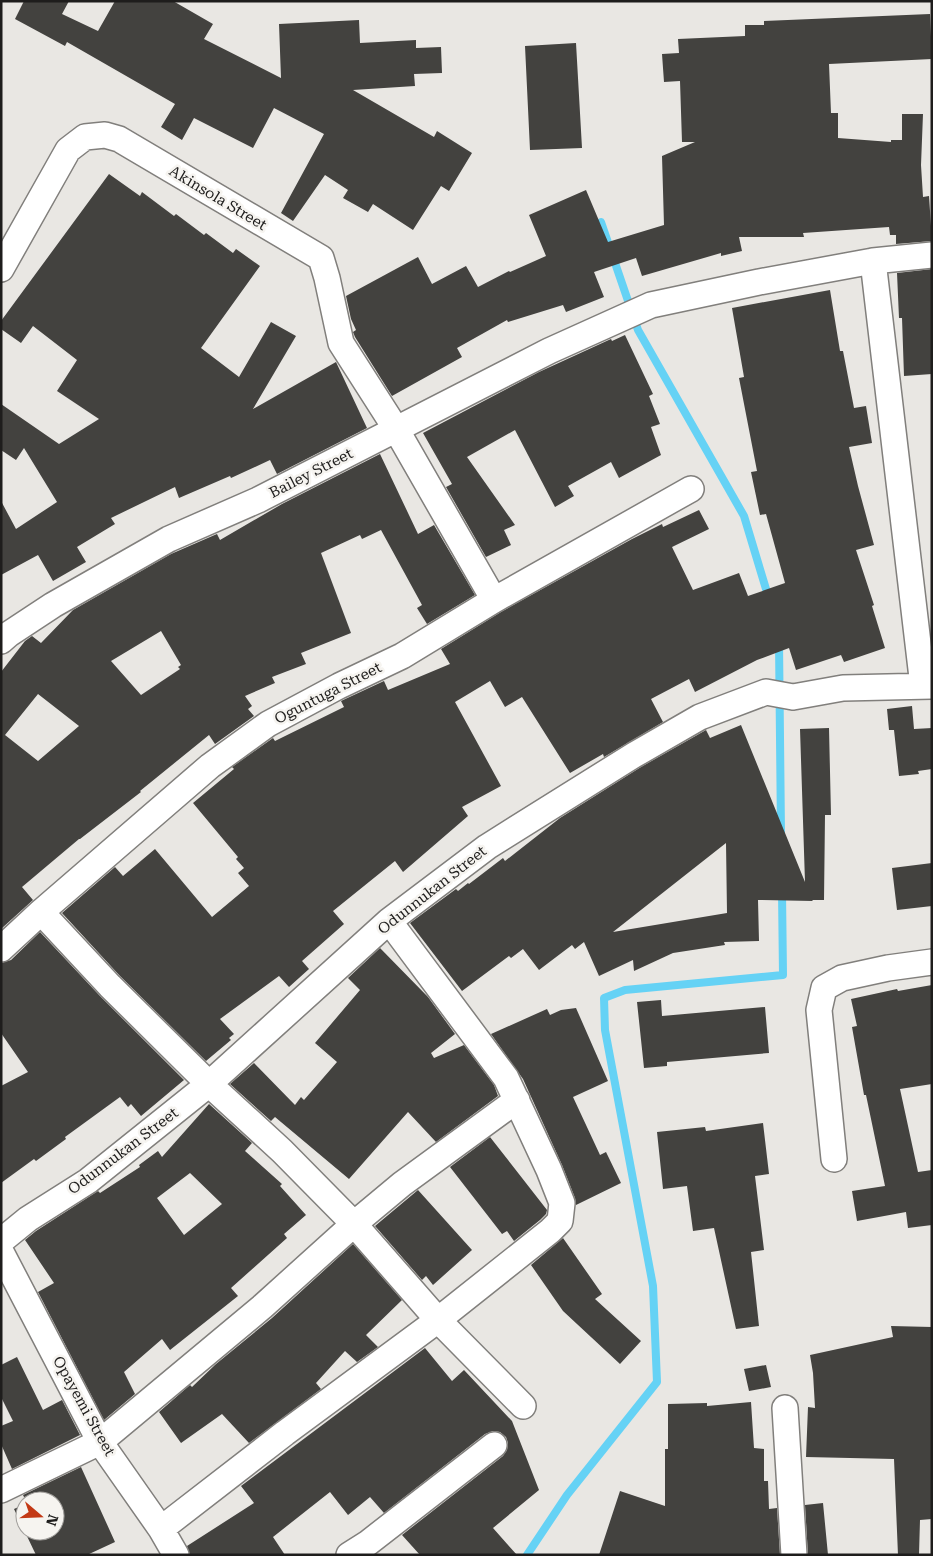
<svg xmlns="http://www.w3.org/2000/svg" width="933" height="1556" font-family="'Roboto Serif',serif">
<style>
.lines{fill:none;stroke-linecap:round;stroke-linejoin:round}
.stream{stroke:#65d2f5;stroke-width:8}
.building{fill:#43423f;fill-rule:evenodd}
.street-casing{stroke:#817f7c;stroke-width:28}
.street{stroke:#fff;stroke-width:25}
.labels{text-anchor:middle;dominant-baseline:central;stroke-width:5;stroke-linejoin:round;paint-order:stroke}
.street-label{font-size:15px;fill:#1e1d1c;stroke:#f6f4f0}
</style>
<rect width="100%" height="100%" fill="#e9e7e3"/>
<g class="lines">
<!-- stream -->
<path class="stream" d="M 601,222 L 638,330 L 744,516 L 769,599
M 779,642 L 781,833
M 527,1555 L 567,1495 L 657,1382 L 653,1286 L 605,1030 L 604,998 L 625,990 L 783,975 L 782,892"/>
</g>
<!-- building -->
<path class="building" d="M 24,1 L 69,1 L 62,14 L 98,31 L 115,1 L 173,1 L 213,24 L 204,39 L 281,78 L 279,24 L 359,20 L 360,43 L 416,40 L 416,48 L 441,47 L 442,73 L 414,74 L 415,86 L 353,90 L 434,137 L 437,131 L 472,153 L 449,191 L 441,186 L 413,230 L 373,204 L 368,212 L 343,198 L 348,190 L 325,175 L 293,221 L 281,213 L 324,134 L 274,108 L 253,148 L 194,118 L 182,140 L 161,127 L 175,104 L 67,42 L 65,46 L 15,19 Z
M 930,14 L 932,59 L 829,64 L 831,113 L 838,113 L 838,138 L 891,142 L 891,140 L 902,140 L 902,114 L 923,114 L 921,165 L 923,197 L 929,196 L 932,241 L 896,244 L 896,235 L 890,235 L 889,227 L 803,233 L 804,237 L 739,237 L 742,251 L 721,256 L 721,253 L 642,276 L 636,258 L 594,272 L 604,297 L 566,312 L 563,305 L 508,322 L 507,320 L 457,348 L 462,357 L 392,396 L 355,337 L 353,332 L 356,330 L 351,319 L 346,296 L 418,257 L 432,284 L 466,266 L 478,287 L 509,271 L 510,272 L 546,256 L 529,215 L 586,190 L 608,242 L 664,225 L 662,156 L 695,142 L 682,142 L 680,81 L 664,82 L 662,54 L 679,53 L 678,39 L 745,36 L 745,25 L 764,25 L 764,21 Z
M 576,43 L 582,148 L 530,150 L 525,46 Z
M 109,174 L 140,196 L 142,192 L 174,216 L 176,214 L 204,235 L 206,233 L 233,253 L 236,249 L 260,266 L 201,348 L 239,377 L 271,322 L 296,336 L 253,409 L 336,362 L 367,428 L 277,474 L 270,460 L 231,478 L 230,476 L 179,498 L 175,487 L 111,518 L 115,524 L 77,547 L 86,562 L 53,581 L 38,555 L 1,575 L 1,501 L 16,529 L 57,502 L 24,448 L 16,460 L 1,450 L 1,404 L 59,444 L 99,419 L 57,391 L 77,360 L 33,326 L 21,343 L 1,329 L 1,321 Z
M 932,269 L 932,374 L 904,376 L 902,318 L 899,318 L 897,273 Z
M 830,290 L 840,351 L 843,351 L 854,408 L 866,406 L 872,443 L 849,447 L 858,486 L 874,545 L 856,550 L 874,605 L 872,606 L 885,648 L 844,662 L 841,655 L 796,670 L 789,648 L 757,660 L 695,692 L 689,679 L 651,699 L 663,722 L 604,757 L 603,754 L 570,773 L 522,697 L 505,707 L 490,681 L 455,702 L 501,786 L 462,807 L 468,816 L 403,872 L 395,861 L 333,911 L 344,924 L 302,961 L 309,969 L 289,987 L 279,976 L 220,1019 L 234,1034 L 229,1038 L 231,1040 L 206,1061 L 120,976 L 62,913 L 115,867 L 123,876 L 155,849 L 212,917 L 249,886 L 238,873 L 244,868 L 236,859 L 238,857 L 193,803 L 234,769 L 232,767 L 273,738 L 275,741 L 344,707 L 341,701 L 384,681 L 388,690 L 450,664 L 441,649 L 501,612 L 632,539 L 662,524 L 663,527 L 699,510 L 709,529 L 672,547 L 693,590 L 739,573 L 748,596 L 785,583 L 766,514 L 760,515 L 751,472 L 757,471 L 739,378 L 744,377 L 732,308 Z
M 625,335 L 653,394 L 649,396 L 660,424 L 651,427 L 661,455 L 619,478 L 611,462 L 568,486 L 574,496 L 555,507 L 515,430 L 467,457 L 515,525 L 504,530 L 511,545 L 486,557 L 446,487 L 452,484 L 423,433 L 539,372 L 611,339 L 612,341 Z
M 380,454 L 418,534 L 434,525 L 475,595 L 427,624 L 417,608 L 422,605 L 381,530 L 362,539 L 360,535 L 321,553 L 351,633 L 301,653 L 306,664 L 272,677 L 275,683 L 245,696 L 252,706 L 248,709 L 254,716 L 215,744 L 209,735 L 140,791 L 141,792 L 80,839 L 79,839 L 22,887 L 33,900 L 1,929 L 1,672 L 25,641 L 32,636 L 41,643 L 73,610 L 171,554 L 217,534 L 220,540 L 282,504 ZM 161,631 L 181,665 L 178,667 L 180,669 L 141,695 L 111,661 ZM 38,694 L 79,726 L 38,761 L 5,735 Z
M 912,706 L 914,729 L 932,728 L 932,769 L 918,771 L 919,774 L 899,776 L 894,730 L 889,730 L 887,709 Z
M 741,725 L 805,882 L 800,729 L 829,728 L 831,815 L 825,815 L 824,900 L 812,900 L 813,901 L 758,900 L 759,941 L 724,942 L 725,945 L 673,953 L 634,971 L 633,960 L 599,976 L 584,942 L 575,949 L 572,945 L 539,970 L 523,949 L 511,958 L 509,956 L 462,991 L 410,923 L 456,889 L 458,891 L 468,883 L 469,884 L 503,858 L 505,861 L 560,818 L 641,767 L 706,730 L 710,738 ZM 726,843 L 727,913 L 613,932 Z
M 932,863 L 932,906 L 897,910 L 892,868 Z
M 40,932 L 100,996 L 184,1080 L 141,1116 L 131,1104 L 128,1107 L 120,1097 L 65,1137 L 66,1139 L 36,1161 L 34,1159 L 1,1183 L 1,1086 L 28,1072 L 1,1033 L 1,963 L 11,960 Z
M 380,948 L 428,997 L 455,1034 L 431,1053 L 434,1058 L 464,1045 L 494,1085 L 498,1096 L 436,1142 L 408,1112 L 349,1179 L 275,1117 L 271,1121 L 230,1084 L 254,1063 L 295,1105 L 301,1097 L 304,1100 L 337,1062 L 315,1043 L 360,990 L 348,978 Z
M 932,985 L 932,1084 L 900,1089 L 918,1172 L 932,1170 L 932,1225 L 908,1228 L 906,1212 L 857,1221 L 852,1191 L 885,1186 L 866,1095 L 864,1095 L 852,1027 L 857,1026 L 851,999 L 897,989 L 898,991 Z
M 661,1000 L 662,1016 L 765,1007 L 769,1053 L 667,1062 L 667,1066 L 644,1068 L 637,1002 Z
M 576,1008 L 608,1081 L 573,1097 L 600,1155 L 606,1152 L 621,1183 L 576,1205 L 575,1198 L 562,1165 L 523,1079 L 491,1034 L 547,1009 L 550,1015 L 561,1010 Z
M 209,1104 L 252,1143 L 245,1151 L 282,1184 L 280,1186 L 306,1215 L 284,1234 L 287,1238 L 231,1288 L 238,1296 L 170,1350 L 162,1339 L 124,1372 L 135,1394 L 104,1420 L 38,1292 L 54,1283 L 25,1240 L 36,1231 L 98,1191 L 100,1193 L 140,1167 L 139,1165 L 158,1151 L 162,1157 ZM 190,1173 L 222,1204 L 184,1235 L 157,1198 Z
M 763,1123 L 769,1174 L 755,1176 L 764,1250 L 751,1252 L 759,1326 L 736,1329 L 714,1228 L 693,1231 L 687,1186 L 663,1189 L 657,1132 L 705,1127 L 706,1131 Z
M 490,1137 L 547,1210 L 546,1214 L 540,1220 L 514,1241 L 507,1231 L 502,1234 L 450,1167 Z
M 418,1190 L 472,1250 L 433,1285 L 426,1276 L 422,1280 L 375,1226 Z
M 563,1238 L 602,1294 L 595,1299 L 641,1341 L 620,1364 L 563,1311 L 531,1265 Z
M 353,1244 L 402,1300 L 366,1335 L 378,1347 L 357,1362 L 345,1351 L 316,1383 L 321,1389 L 249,1443 L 222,1414 L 181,1443 L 159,1412 L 190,1385 L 192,1387 L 216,1364 L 272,1318 Z
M 891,1326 L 932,1327 L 932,1519 L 920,1520 L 919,1555 L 898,1555 L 894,1459 L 806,1457 L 808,1407 L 815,1408 L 813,1373 L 810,1355 L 893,1337 Z
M 425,1348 L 452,1381 L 464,1370 L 512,1421 L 539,1490 L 493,1528 L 517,1555 L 420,1555 L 402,1535 L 503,1456 L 507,1450 L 508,1443 L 506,1437 L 500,1432 L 493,1431 L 485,1434 L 384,1513 L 370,1497 L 348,1515 L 330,1492 L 273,1537 L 285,1555 L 190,1555 L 187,1546 L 254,1503 L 241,1486 Z
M 17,1357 L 43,1410 L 62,1400 L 80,1435 L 12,1469 L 1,1444 L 1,1426 L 13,1421 L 1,1397 L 1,1365 Z
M 766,1365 L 771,1387 L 749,1391 L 744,1369 Z
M 751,1402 L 754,1448 L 764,1449 L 764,1481 L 768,1481 L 769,1509 L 777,1508 L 780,1555 L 599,1555 L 620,1491 L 665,1506 L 665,1449 L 668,1449 L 668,1404 L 707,1403 L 707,1406 Z
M 81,1467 L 115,1542 L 87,1555 L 36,1555 L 14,1509 L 25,1504 L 25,1531 L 55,1531 L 55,1501 L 26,1501 L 23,1495 Z
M 823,1503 L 828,1555 L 808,1555 L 805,1505 Z"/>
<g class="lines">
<defs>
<path id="street" d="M 873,261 L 923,686
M 1,269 L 68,150 L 85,137 L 105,135 L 119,139 L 321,258 L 327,278 L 341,343 L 396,429 L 494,600
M 1,641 L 9,634 L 53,605 L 169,539 L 258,500 L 549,351 L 651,305 L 759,282 L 873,261 L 932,255
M 41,912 L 110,986 L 209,1084 L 282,1151 L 354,1224 L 438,1320 L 523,1406
M 1,949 L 41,912 L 210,766 L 268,724 L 339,686 L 402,656 L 494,600 L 691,489
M 834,1159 L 819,1010 L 824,988 L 842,978 L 888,968 L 932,962
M 1,1241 L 28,1219 L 88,1181 L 209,1084 L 389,921 L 487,847 L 634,755 L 700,717 L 766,692 L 793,697 L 843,688 L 932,686
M 1,1252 L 100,1442 L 161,1529 L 176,1555
M 785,1408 L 794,1555
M 1,1490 L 100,1442 L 262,1307 L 354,1224 L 402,1184 L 517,1100
M 161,1529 L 285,1433 L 438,1320 L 550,1231 L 560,1221 L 562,1203 L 549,1170 L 506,1078 L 389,921
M 349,1555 L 368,1543 L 494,1445"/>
</defs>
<!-- street casing -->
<use href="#street" class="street-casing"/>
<!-- street -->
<use href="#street" class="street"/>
</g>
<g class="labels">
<!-- street labels -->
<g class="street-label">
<text transform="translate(218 198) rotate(31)">Akinsola Street</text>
<text transform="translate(311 473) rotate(-27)">Bailey Street</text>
<text transform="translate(328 693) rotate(-27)">Oguntuga Street</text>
<text transform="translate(432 890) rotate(-38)">Odunnukan Street</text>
<text transform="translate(123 1151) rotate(-37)">Odunnukan Street</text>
<text transform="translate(84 1406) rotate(61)">Opayemi Street</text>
</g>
</g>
<!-- border -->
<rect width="933" height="1556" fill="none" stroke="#1e1d1c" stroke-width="5"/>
<!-- north arrow -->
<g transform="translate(40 1516) rotate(109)"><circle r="24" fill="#f6f4f0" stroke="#a09e9b"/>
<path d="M0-4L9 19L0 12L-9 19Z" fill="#c33915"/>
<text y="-8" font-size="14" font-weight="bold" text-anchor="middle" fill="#1e1d1c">N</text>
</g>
</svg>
